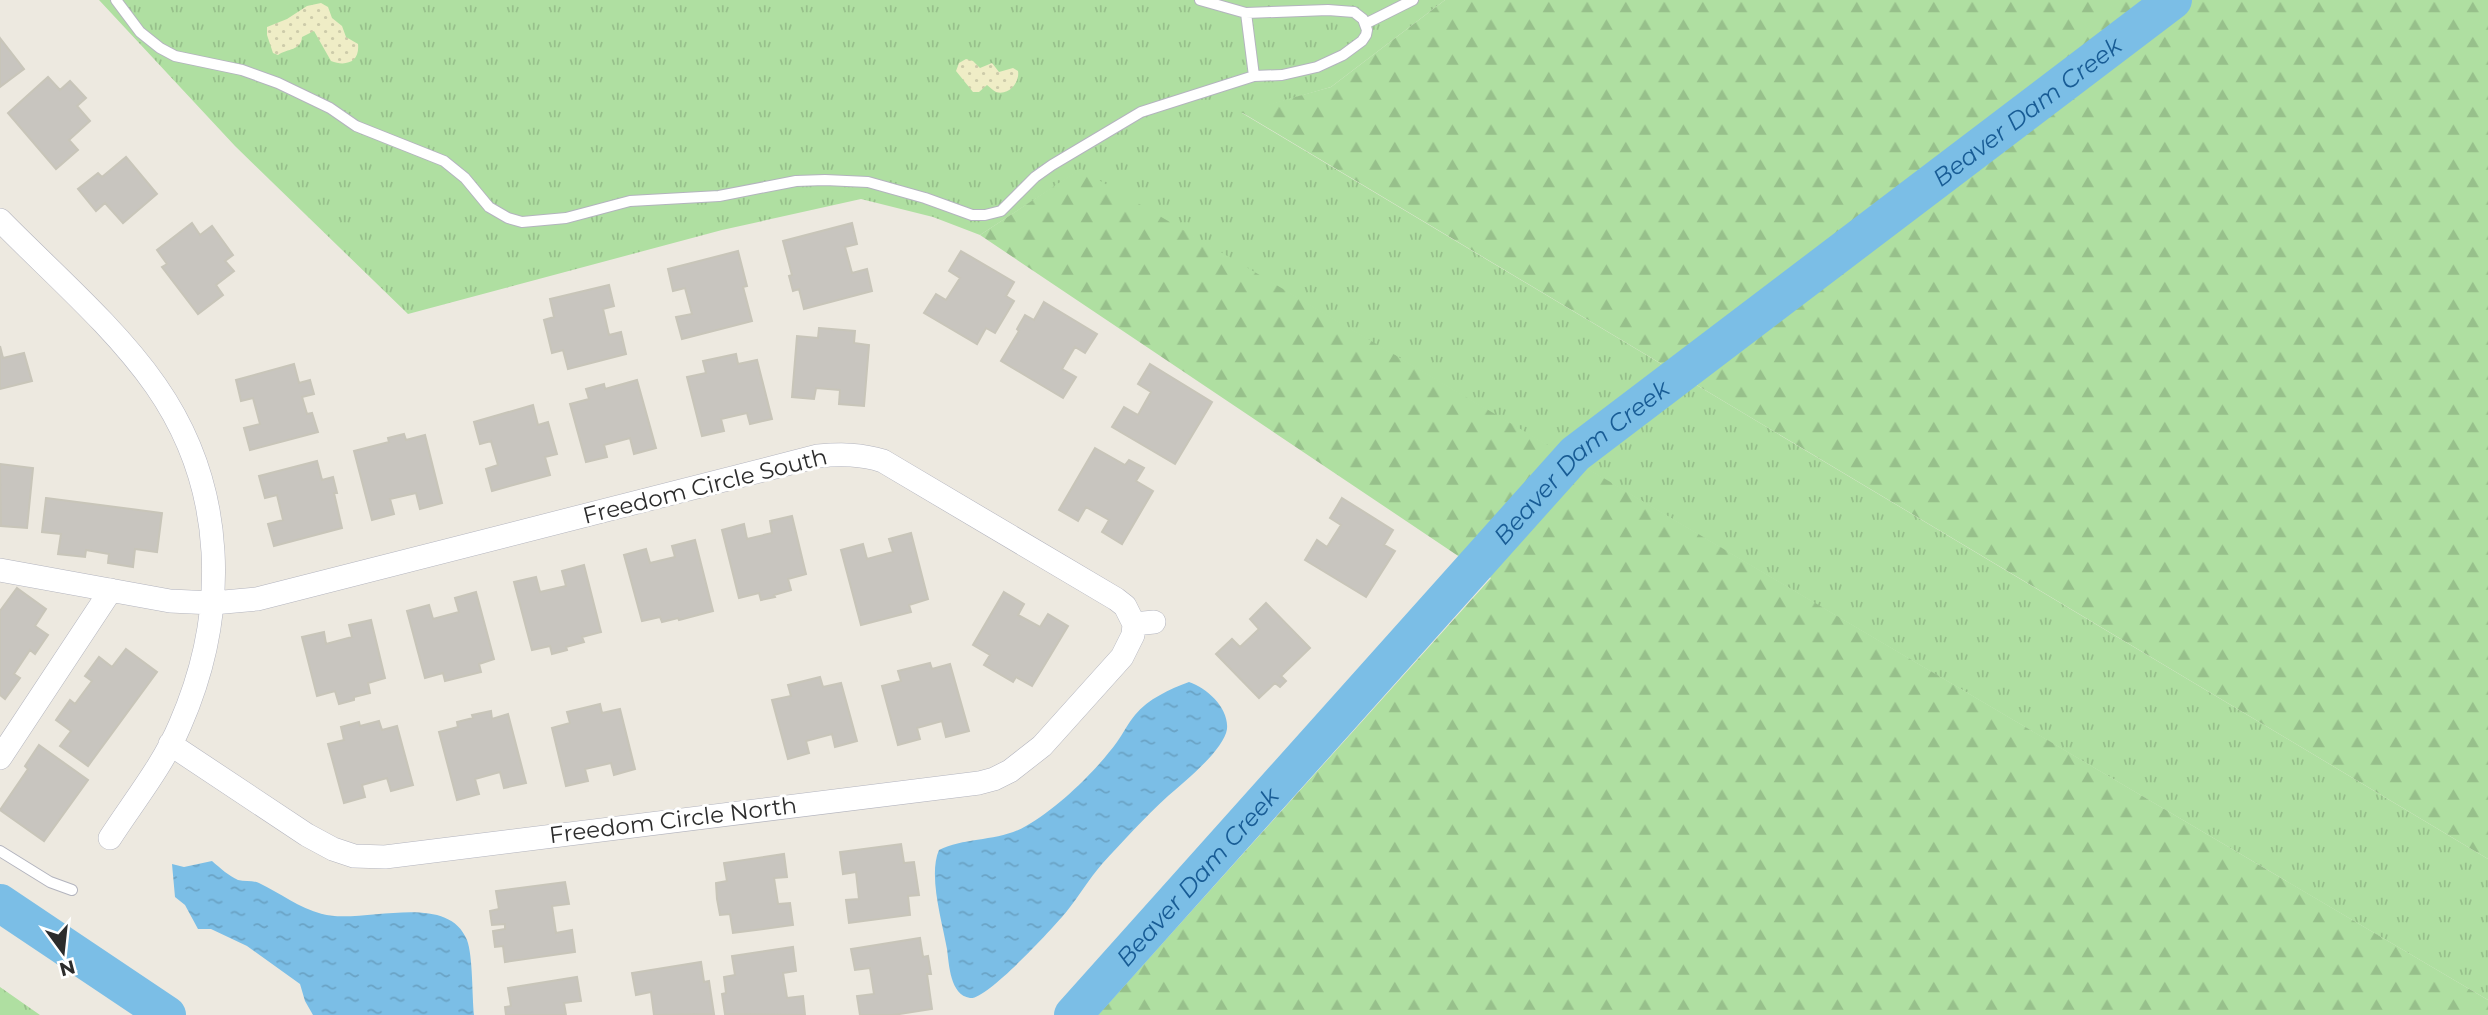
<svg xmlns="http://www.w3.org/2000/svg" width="2488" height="1015" font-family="Montserrat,sans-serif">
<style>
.grass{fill:url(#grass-tufts)}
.forest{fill:url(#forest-firs)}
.sand{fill:url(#sand-dots)}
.water{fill:url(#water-ripples)}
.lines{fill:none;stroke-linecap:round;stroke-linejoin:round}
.river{stroke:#7bbee6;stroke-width:38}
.building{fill:#c8c5bf;stroke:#c8c5b9;stroke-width:2}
.lane-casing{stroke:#b3b4be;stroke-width:12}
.street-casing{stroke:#b3b4be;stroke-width:24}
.lane{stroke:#fff;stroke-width:10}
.street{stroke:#fff;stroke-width:23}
.labels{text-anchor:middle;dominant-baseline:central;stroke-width:6;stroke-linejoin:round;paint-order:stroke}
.street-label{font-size:23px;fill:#2c2c2c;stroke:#fff}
.water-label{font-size:24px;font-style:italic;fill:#185c95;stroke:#fff}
</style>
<defs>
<pattern id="grass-tufts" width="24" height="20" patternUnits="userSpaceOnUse" patternTransform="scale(1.75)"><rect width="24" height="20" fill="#afdfa1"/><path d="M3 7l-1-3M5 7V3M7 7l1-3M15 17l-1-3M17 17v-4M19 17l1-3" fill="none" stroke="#97c08b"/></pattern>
<pattern id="forest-firs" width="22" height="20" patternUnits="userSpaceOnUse" patternTransform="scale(1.75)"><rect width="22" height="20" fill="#afdfa1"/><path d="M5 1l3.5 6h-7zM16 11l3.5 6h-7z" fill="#97c08b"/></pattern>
<pattern id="sand-dots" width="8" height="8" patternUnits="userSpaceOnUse" patternTransform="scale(1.75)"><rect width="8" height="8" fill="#efedc6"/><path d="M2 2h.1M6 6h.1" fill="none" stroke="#cdcbaa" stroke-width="1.8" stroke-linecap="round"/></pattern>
<pattern id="water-ripples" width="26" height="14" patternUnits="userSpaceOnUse" patternTransform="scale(1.75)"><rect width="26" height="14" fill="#7bbee6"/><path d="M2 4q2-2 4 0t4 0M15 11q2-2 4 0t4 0" fill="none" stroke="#6aa3c5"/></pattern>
</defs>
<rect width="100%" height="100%" fill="#ede9e0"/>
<!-- grass -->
<path class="grass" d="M 99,0 L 1445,0 L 1331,87 L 1242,113 L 2488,859 L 2488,1000 L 1080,170 L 980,235 L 933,217 L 861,199 L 722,230 L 408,314 L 235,146 Z
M 0,987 L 40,1015 L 0,1015 Z"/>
<!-- forest -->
<path class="forest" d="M 1445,0 L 2488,0 L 2488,859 L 1241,112 L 1331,87 Z
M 1080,169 L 2488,1000 L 2488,1015 L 1098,1015 L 1491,578 L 980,235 Z"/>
<!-- sand -->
<path class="sand" d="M 321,3 L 328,7 L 332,18 L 342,26 L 346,37 L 358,44 C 360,62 346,67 331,61 L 314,31 L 302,37 C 301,51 288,48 278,55 L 273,53 L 267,35 L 267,27 L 287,19 L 307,6 Z
M 966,59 L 973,61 L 980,68 L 992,63 L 999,72 L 1013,68 L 1018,71 C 1020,82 1009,96 996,92 C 992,90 990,87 987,85 L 979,92 L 973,92 L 956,71 L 959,63 Z"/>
<!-- water -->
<path class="water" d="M 1189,682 C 1207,688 1229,708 1227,729 C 1224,750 1184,782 1168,796 C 1145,817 1123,841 1102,864 C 1089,879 1079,896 1067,911 C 1055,926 986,1001 970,998 C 950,995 949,964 947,949 C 942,921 928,875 939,850 C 965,837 999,842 1026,826 C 1058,808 1095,772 1117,742 C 1123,734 1128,723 1135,715 C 1148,699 1170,689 1189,682 Z
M 212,861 C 220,868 229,876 238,880 C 245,882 253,880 259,883 C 280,893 299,908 322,914 C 362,925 447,890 467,940 C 473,956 472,996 474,1015 L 313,1015 L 305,1001 L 300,984 L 247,946 L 211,929 L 198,929 L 185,905 L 175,897 L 172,864 L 184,867 Z"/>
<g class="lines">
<!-- river -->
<g class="river">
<path d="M 0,903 L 167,1015"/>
<path id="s1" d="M 1073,1015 L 1575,454 L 2173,0"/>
</g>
</g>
<!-- building -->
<path class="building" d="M 0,38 L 24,69 L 0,87 Z
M 48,77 L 60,90 L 70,81 L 86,98 L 77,106 L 90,121 L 69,140 L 78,150 L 56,169 L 8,113 Z
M 126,157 L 157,194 L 123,223 L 105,203 L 96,211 L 78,189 L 98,173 L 102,177 Z
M 192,223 L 200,235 L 212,226 L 233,255 L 225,261 L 234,271 L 216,285 L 223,295 L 198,314 L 162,267 L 167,264 L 157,250 Z
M 852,223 L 857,244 L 845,247 L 852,273 L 867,269 L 872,291 L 804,309 L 799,289 L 793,291 L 789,276 L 792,275 L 783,241 Z
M 738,251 L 747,286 L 743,287 L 752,321 L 682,339 L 676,317 L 692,314 L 685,288 L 673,291 L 668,269 Z
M 961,251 L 1014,282 L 1006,296 L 1014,301 L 995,333 L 986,328 L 977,344 L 924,313 L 936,294 L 946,300 L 960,278 L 949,271 Z
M 609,285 L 614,306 L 603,309 L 609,335 L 621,332 L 626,354 L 568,369 L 563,350 L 552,353 L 544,320 L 554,317 L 550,299 Z
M 1044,302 L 1097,334 L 1085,353 L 1075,347 L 1062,369 L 1076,377 L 1063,398 L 1001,361 L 1019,331 L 1017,329 L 1025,315 L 1034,320 Z
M 819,328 L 855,331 L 854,343 L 869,345 L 864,406 L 839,404 L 840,390 L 816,388 L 814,399 L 792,397 L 797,336 L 818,338 Z
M 0,346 L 3,358 L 24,353 L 32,381 L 0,389 Z
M 736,354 L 738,364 L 757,360 L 772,419 L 750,424 L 747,413 L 721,419 L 724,431 L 702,436 L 687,377 L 706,373 L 703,361 Z
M 294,364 L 299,383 L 310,380 L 314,394 L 302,397 L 307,414 L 312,413 L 318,432 L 250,450 L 244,428 L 260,424 L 253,398 L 241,401 L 236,380 Z
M 1150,364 L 1212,402 L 1175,464 L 1112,427 L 1124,407 L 1138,415 L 1151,392 L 1138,384 Z
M 637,380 L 656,448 L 634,454 L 630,438 L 604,445 L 607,457 L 586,462 L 570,404 L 589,399 L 586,389 L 604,384 L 605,389 Z
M 533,405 L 538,425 L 548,422 L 557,454 L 545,457 L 550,475 L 492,491 L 486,469 L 498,465 L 491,441 L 480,444 L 474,422 Z
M 404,434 L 406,440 L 425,435 L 442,503 L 420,509 L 416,493 L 390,499 L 394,514 L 372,520 L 354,451 L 389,442 L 388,438 Z
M 1095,448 L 1125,465 L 1129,460 L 1144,468 L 1136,481 L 1153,491 L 1122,544 L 1102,532 L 1109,520 L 1086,507 L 1078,521 L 1059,510 Z
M 317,461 L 322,480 L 333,477 L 337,493 L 334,493 L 342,528 L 274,546 L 268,524 L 283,520 L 277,495 L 265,498 L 259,476 Z
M 0,464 L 33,468 L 27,528 L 1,526 Z
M 46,498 L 162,513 L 157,552 L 135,549 L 133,567 L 108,563 L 109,554 L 86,550 L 85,557 L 58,554 L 61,534 L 42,532 Z
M 1342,498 L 1393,530 L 1384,545 L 1395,551 L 1366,597 L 1305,560 L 1317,540 L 1327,547 L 1341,525 L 1330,518 Z
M 792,516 L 806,574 L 788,579 L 791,590 L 774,595 L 775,597 L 761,600 L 759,593 L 739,598 L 722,530 L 744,524 L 747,539 L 772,533 L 770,521 Z
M 911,533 L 928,599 L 909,605 L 911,612 L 861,625 L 841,550 L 863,544 L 867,559 L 893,552 L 889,539 Z
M 695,540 L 713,611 L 679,620 L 678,618 L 662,622 L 660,617 L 642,621 L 624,555 L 646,549 L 650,563 L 675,557 L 672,546 Z
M 584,565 L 601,632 L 582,637 L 584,642 L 566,647 L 567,650 L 552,654 L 550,646 L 532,650 L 514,582 L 536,577 L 540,592 L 566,586 L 562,571 Z
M 17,588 L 46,609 L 35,626 L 48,635 L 35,654 L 30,650 L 14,674 L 20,678 L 5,699 L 0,695 L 0,611 Z
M 476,592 L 494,659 L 479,664 L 481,672 L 445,681 L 443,673 L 425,678 L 407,611 L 429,605 L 433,619 L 459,612 L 455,598 Z
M 1004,592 L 1024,604 L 1018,615 L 1040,627 L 1048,614 L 1068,626 L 1032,686 L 1016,677 L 1013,682 L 984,665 L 990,655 L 973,645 Z
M 1266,603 L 1310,648 L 1281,676 L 1286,681 L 1280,687 L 1275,683 L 1259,698 L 1216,654 L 1232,639 L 1240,647 L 1259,629 L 1250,619 Z
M 371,620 L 385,678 L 368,683 L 370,693 L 354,697 L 354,700 L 339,704 L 335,691 L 317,696 L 302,637 L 324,632 L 326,644 L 352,637 L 349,625 Z
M 126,649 L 157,672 L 88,766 L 60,746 L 71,731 L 56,720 L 70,700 L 75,704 L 92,681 L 85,676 L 99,657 L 112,667 Z
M 930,663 L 932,669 L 950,664 L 969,731 L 946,737 L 942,721 L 917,728 L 920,739 L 898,745 L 882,686 L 901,681 L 898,671 Z
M 820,677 L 823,687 L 841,683 L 857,741 L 835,747 L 832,734 L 806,741 L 809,753 L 788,759 L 772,700 L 791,696 L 788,685 Z
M 600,704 L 602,713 L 620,709 L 635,769 L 614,775 L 611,763 L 585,769 L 588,781 L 566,786 L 552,728 L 570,723 L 567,712 Z
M 491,711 L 492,719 L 508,714 L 526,783 L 504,788 L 500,772 L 475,779 L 479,794 L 457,800 L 439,732 L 458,727 L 457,722 L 473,718 L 472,715 Z
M 379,721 L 382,730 L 397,726 L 413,785 L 391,791 L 387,778 L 362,785 L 365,797 L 344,803 L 328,744 L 344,740 L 341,727 L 359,722 L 360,726 Z
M 39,745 L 88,780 L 44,841 L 0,810 L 28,769 L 25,766 Z
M 901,844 L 904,863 L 914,862 L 919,895 L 908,896 L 910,915 L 849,923 L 846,900 L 859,899 L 856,872 L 843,874 L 840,852 Z
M 784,854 L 787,877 L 774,878 L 778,904 L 790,903 L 793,925 L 733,933 L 730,914 L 720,915 L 717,899 L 716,883 L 727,881 L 724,863 Z
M 565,882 L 569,904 L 552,906 L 556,933 L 572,930 L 575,952 L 505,962 L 503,946 L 495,947 L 493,931 L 505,929 L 505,924 L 492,925 L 490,911 L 499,909 L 496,891 Z
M 920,938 L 923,957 L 928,956 L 931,974 L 927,974 L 932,1009 L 893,1015 L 860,1015 L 857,996 L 874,994 L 870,968 L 855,970 L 851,949 Z
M 793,947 L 796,971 L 783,973 L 787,998 L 803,996 L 805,1015 L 725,1014 L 722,994 L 726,993 L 724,977 L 735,975 L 732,956 Z
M 701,962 L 704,982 L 709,981 L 714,1014 L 654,1015 L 651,992 L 636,995 L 632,973 Z
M 577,977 L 581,1001 L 564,1003 L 566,1015 L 506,1015 L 505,1007 L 511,1006 L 508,988 Z"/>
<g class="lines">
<defs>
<path id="lane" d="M 116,0 L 140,32 L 160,48 L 175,56 L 242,70 L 278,83 L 330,108 L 356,126 L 444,161 L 465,178 L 489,207 L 508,218 L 522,222 L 566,218 L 630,201 L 719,196 L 796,181 L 825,180 L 868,182 L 925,198 L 972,215 L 985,215 L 1001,211 L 1035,177 L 1052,165 L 1141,112 L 1254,76 L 1282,75 L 1317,67 L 1343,55 L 1362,41 L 1366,35 L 1367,30 L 1363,19 L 1354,12 L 1328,10 L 1246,13 L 1200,0
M 1246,13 L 1254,76
M 1365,24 L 1413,0
M 0,851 L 50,882 L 72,890"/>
<path id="street" d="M 0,220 C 51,272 115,327 156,386 C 227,488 229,613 180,725 C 163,765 134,801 110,838
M 0,570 L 170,601 L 213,603 L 257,599 L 818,456 C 841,454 861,454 883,461 L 1116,599 L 1125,606 L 1134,624 L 1154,622
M 170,744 L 307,835 L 333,849 L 354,856 L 385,857 L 979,783 L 994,779 L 1010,771 L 1042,746 L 1122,657 L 1133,635 L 1134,624
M 0,758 L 111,590"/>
</defs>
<!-- lane casing -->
<use href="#lane" class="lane-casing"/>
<!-- street casing -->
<use href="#street" class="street-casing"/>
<!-- lane -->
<use href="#lane" class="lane"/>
<!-- street -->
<use href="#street" class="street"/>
</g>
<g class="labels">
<!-- street labels -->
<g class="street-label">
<text transform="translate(705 486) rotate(-14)">Freedom Circle South</text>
<text transform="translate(673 820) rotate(-7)">Freedom Circle North</text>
</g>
<!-- water labels -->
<g class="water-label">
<text stroke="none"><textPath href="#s1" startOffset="1320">Beaver Dam Creek</textPath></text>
<text stroke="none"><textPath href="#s1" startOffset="752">Beaver Dam Creek</textPath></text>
<text stroke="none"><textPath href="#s1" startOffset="186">Beaver Dam Creek</textPath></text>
</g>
</g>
<!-- north arrow -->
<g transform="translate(63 952) rotate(165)" stroke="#ffffff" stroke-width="5" paint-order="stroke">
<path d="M0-5L12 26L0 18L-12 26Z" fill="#2c2c2c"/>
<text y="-10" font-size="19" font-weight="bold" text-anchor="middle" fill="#2c2c2c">N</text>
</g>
</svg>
